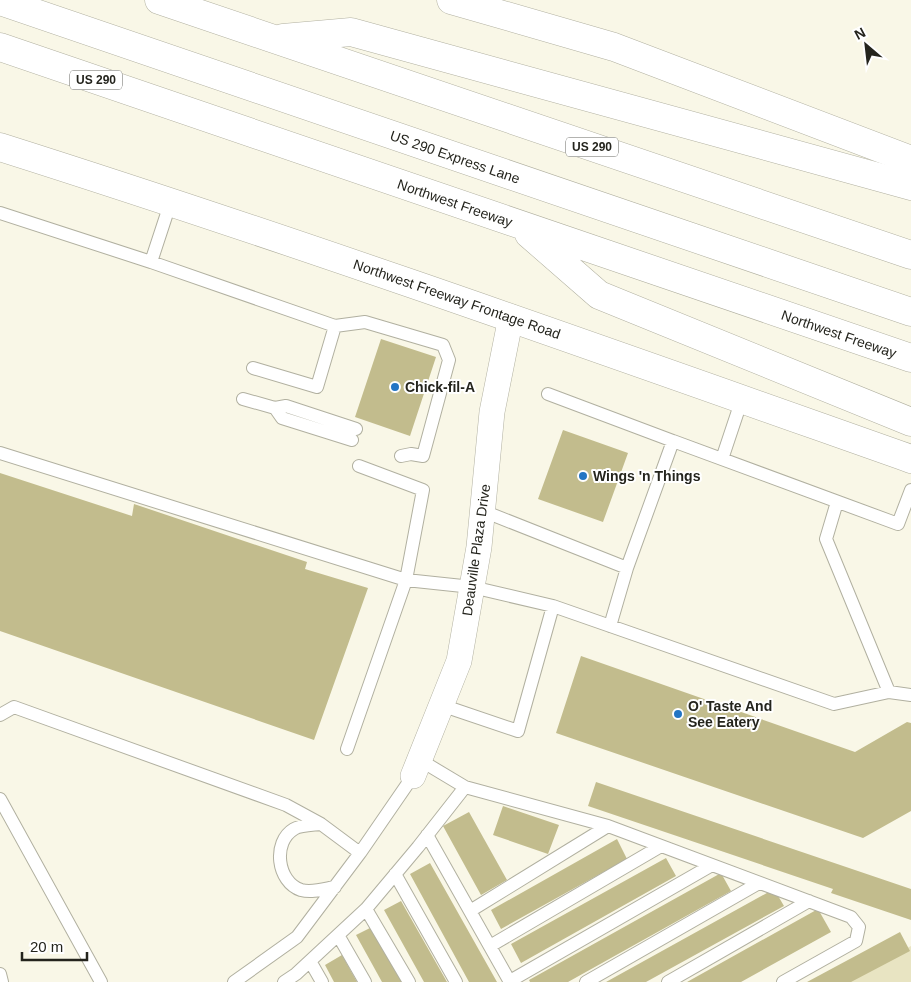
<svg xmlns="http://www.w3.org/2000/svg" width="911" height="982" font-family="Arial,sans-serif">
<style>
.green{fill:#e8e4c2}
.building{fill:#c2bc8d}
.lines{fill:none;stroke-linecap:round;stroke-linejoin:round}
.service-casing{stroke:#b1b0a0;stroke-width:14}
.minor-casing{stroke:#b1b0a0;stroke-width:26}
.secondary-casing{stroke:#b1b0a0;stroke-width:29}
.motorway-casing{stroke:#b1b0a0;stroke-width:29}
.service{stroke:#fff;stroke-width:12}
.minor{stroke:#fff;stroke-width:25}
.secondary{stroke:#fff;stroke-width:28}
.motorway{stroke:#fff;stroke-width:28}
.poi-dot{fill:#2375c4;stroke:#fff;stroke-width:2}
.labels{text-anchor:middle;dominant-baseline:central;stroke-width:4;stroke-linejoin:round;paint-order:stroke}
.shield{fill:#fff;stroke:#666661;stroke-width:1}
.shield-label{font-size:12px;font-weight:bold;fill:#24241d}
.street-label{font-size:14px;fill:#24241d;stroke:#fff}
.poi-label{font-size:14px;font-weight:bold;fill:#24241d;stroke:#fff;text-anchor:start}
</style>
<rect width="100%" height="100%" fill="#f9f7e7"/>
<!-- green -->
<path class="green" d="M 911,946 L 911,982 L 843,982 Z"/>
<!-- building -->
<path class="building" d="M 381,339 L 436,357 L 410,436 L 355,417 Z
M 563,430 L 628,453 L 603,522 L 538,499 Z
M 0,473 L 132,516 L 134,504 L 307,562 L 305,569 L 368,588 L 314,740 L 0,631 Z
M 581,656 L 855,752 L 907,722 L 911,723 L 911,811 L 863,838 L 556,733 Z
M 596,782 L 911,889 L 911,920 L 831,893 L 833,889 L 588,806 Z
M 503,806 L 559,825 L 548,854 L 493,835 Z
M 469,812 L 507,880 L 481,895 L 443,826 Z
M 617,839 L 627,859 L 501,929 L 491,910 Z
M 666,858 L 676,876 L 521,963 L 511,944 Z
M 430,863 L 497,982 L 469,982 L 410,874 Z
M 721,873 L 731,891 L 568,982 L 530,982 L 529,980 Z
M 774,889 L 784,906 L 646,982 L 606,982 Z
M 401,901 L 447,982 L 424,982 L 384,910 Z
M 818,909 L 831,932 L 741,982 L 687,982 Z
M 372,927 L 402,982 L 382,982 L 356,935 Z
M 900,932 L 910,951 L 851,982 L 807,982 Z
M 342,955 L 357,982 L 334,982 L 325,965 Z"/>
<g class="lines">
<defs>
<path id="service" d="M 0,213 L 151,262 L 171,201
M 151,262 L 335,326 L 365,322 L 443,345 L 449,360 L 423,456 L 411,454 L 401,456
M 253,368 L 317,387 L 335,326
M 548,394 L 673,441
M 243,399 L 275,408 L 282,418 L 352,440
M 275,408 L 286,406 L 356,429
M 0,453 L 406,580 L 472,587 L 553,606 L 834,704 L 889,692 L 911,695
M 722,459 L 742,399
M 837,502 L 826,539 L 889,692
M 483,511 L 627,568 L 673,441 L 898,524 L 911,490
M 610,626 L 627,568
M 441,705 L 518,731 L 553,606
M 0,715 L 14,707 L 286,805 L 321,824 L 360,853
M 347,749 L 406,580 L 423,490 L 359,466
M 465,787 L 608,826 L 470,911
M 0,799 L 101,982
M 321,824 C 313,825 300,825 294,829 C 272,842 277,882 301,890 C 312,893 324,889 335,887
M 608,826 L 851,917 L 859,927 L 856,941 L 783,982
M 427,835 L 510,982
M 395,874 L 456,982
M 366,909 L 409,982
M 338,935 L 365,982
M 490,946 L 661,846
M 310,961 L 322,982
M 0,974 L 2,982
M 510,981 L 712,865
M 234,982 L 297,937 L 360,853 L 413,776
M 284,982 L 296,974 L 366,909 L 418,847 L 465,787 L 420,760
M 586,982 L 759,883
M 668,982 L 809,901"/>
<path id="minor" d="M 413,776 L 459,661 L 479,547 L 492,412 L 511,317"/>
<path id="secondary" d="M 451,0 L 614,47 L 911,160
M 0,147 C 306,244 608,352 911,459"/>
<path id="motorway" d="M 159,0 L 911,255
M 0,1 L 911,312
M 283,38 L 351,32 L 911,186
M 0,47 L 911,358
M 529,234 L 599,295 L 911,422"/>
</defs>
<!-- service casing -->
<use href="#service" class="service-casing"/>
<!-- minor casing -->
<use href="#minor" class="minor-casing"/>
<!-- secondary casing -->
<use href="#secondary" class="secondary-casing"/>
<!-- motorway casing -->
<use href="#motorway" class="motorway-casing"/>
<!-- service -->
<use href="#service" class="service"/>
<!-- minor -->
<use href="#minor" class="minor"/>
<!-- secondary -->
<use href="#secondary" class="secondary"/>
<!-- motorway -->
<use href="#motorway" class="motorway"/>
</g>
<!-- markers -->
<g class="poi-dot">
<circle cx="395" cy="387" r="5"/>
<circle cx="583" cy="476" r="5"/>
<circle cx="678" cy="714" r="5"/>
</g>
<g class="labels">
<!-- shield labels -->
<g class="shield">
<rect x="70" y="70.5" width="52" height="19" rx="4"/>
<rect x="566" y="137.5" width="52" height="19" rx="4"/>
</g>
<g class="shield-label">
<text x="96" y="80">US 290</text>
<text x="592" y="147">US 290</text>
</g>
<!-- street labels -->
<g class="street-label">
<text transform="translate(455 157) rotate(19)">US 290 Express Lane</text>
<text transform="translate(455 203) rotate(19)">Northwest Freeway</text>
<text transform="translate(457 299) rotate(19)">Northwest Freeway Frontage Road</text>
<text transform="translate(839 334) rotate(19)">Northwest Freeway</text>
<text transform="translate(476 550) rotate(-82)">Deauville Plaza Drive</text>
</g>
<!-- poi labels -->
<g class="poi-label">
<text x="405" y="387">Chick-fil-A</text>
<text x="593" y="476">Wings 'n Things</text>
<text x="688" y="706">O' Taste And<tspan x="688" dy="16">See Eatery</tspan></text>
</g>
</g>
<!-- north arrow -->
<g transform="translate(866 45) rotate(332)" stroke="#ffffff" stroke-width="4" paint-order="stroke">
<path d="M0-4L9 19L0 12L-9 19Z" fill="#24241d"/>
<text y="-8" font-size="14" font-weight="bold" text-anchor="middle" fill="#24241d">N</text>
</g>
<!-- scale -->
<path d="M22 952v8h65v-8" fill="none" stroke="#24241d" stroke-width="2.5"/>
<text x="30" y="952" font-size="15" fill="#24241d" stroke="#ffffff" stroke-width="4" paint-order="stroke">20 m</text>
</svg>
